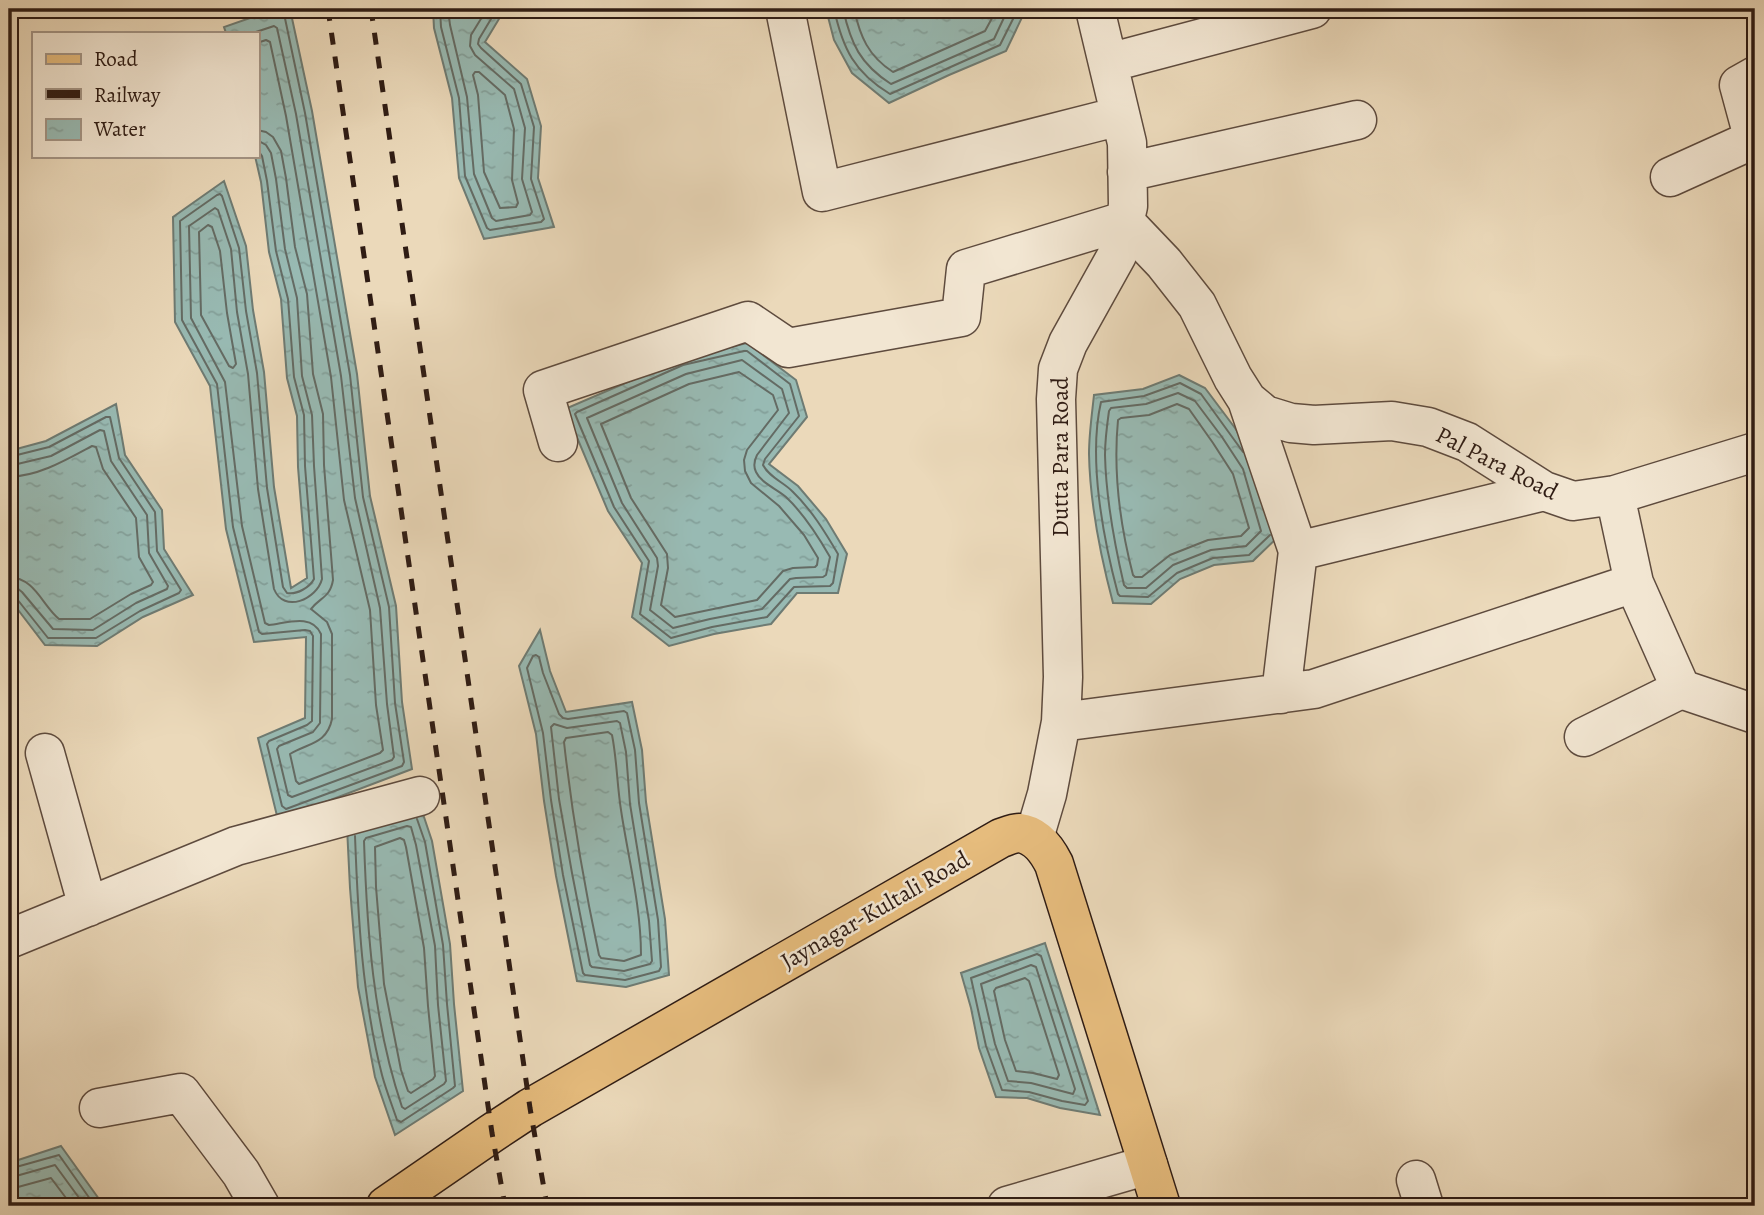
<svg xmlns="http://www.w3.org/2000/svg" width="1764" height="1215" font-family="Alegreya,serif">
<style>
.water{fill:url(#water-ripples);stroke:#6e7b73;stroke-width:2}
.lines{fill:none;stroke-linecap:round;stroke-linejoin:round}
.shore{stroke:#646b64;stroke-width:2}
.minor-casing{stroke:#5e4b3e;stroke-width:41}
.major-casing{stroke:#2f1c14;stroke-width:41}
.minor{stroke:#f2e6d2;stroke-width:38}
.major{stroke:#e6bc7d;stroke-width:38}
.rail{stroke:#2f1c14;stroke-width:5;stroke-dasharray:12 12;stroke-linecap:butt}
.labels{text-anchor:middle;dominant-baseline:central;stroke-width:5;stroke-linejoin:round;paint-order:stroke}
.street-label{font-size:24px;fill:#2f1c14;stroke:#f2e6d2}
</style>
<defs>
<pattern id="water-ripples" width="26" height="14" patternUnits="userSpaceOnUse" patternTransform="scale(1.75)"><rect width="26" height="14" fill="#98bab3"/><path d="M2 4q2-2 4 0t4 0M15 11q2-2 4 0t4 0" fill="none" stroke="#839f99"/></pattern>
</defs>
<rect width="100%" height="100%" fill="#ebd9ba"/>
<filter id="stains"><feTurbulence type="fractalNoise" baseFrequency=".00286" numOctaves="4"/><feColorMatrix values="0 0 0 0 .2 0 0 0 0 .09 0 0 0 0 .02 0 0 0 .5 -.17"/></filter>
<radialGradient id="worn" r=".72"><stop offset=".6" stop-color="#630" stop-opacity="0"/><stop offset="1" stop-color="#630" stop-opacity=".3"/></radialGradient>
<!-- water -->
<path class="water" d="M 276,9 L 290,9 L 312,111 L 357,374 L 370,496 L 396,606 L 402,702 L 412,769 L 278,820 L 258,738 L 305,718 L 306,637 L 254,642 L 226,529 L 210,386 L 175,322 L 173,217 L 224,181 L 246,246 L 253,310 L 264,372 L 274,487 L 291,588 L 307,578 L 298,467 L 297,416 L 287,378 L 281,299 L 269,252 L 261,182 L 255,156 L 257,156 L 257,33 L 226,33 L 224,27 Z
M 433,9 L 505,9 L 485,42 L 527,79 L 541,126 L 538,178 L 554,227 L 484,239 L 459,178 L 452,98 L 434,28 Z
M 826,9 L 1026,9 L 1006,51 L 949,75 L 889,103 L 852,73 L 834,40 Z
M 747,343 L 796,380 L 807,417 L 769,464 L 798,486 L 826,519 L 847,554 L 838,593 L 797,593 L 771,624 L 714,634 L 669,646 L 632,617 L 642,563 L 608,511 L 565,409 L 681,359 Z
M 1179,375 L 1205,388 L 1235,428 L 1258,463 L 1280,535 L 1253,561 L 1214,565 L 1180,579 L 1151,604 L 1113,603 C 1100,554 1090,505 1089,454 C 1089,434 1092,414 1094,395 L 1143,389 Z
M 116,404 L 125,455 L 162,510 L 164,549 L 193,595 L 143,617 L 97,646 L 45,645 L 9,598 L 9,451 L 46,441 Z
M 540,630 L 550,671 L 566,712 L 632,702 L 642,750 L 646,802 L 665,919 L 669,975 L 626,987 L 577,981 L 556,876 L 544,801 L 536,734 L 519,666 Z
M 420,805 L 432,841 L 450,944 L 454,1004 L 463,1091 L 395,1135 L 375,1077 L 358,987 L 350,888 L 347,827 Z
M 1045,943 L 1100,1115 L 1060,1108 L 1027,1098 L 996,1097 L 979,1048 L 971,1008 L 961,973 Z
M 61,1146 L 104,1206 L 9,1206 L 9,1163 Z"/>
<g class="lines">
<!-- shore -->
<path class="shore" d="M 440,9 L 441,27 L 459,98 L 465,176 L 487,228 L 490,230 L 541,222 L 544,219 L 531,179 L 534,127 L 521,84 L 481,48 L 478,44 L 479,39 L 497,9
M 448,9 L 450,25 L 467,97 L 474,174 L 492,218 L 496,221 L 530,215 L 532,212 L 522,179 L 525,128 L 514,89 L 475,55 L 470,46 L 471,35 L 487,9
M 834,9 C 843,49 854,72 890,94 L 1000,45 L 1018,9
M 843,9 C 851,44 860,64 891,84 L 994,39 L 1008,9
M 854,9 C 860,36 868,56 893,72 L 985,31 L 997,9
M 253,33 L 274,26 L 277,28 L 296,114 L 341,376 L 355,498 L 380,608 L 387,704 L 394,757 L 392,760 L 292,797 L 288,795 L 277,749 L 279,746 L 313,732 L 320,723 L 321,634 C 312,613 287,623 269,625 L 265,623 L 242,526 L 225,382 L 191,318 L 189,226 L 215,208 L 218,210 L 231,249 L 237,312 L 248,374 L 258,489 L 274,589 C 284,614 317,599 322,579 L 314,466 L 312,415 L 302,376 L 297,298 L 285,249 L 276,179 L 271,153 L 266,145 L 257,140
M 257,43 L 266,40 L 270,42 L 286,116 L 331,377 L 344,500 L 370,610 L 376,705 L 383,750 L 380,753 L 299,784 L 296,781 L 290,754 C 308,743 327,744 332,719 L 332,634 L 327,622 L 311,609 C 320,597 330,598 333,580 L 324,465 L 323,414 L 313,374 L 307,294 L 295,247 L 286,178 L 281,151 L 273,137 L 266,132 L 257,130
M 475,72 L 479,72 L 505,95 L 514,129 L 512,180 L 518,203 L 516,207 L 500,208 L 484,172 L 478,95 L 473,75 Z
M 257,149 L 262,156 L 267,181 L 276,251 L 288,299 L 294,377 L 304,415 L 305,466 L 314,579 C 310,587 297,595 287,593 L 283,587 L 267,488 L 257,373 L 246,311 L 239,248 L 222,196 L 220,194 L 217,195 L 180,221 L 182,320 L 217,384 L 233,527 L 259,632 L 262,634 L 305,630 L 310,631 L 313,636 L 312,721 L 307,725 L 269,741 L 267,744 L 282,806 L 286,809 L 402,766 L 404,762 L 395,703 L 389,607 L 363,497 L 350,375 L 305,113 L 283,9
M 208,225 L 212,227 L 220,251 L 227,313 L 236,364 L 233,368 L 229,366 L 201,315 L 199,232 Z
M 744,351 L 747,351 L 790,384 L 799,416 L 765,459 L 763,465 C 769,477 783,482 792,491 C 811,509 825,532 838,554 L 833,583 L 830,586 L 794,587 L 767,617 L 712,627 L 671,638 L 640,614 L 649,561 L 614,507 L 575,414 L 577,412 L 683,365 Z
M 742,360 L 782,389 L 789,413 L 757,455 C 754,461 753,466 756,472 C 761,483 777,489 786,497 C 804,514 818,536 830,557 L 826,575 L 823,577 L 796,578 L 790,579 L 762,609 L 710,619 L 673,628 L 650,610 L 658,566 L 657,558 L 622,503 L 587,418 L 686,374 Z
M 739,372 L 773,395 L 778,410 L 747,450 L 744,460 L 745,471 L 751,483 L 779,506 L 804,535 L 818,558 L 817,565 L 815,567 L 793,568 L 783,571 L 757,600 L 675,617 L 661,605 L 668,568 L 667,554 L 631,498 L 601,424 L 689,384 Z
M 1178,393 L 1195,401 L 1222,437 L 1243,469 L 1261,531 L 1246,546 L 1211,550 L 1173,565 L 1146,588 L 1127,588 L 1124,585 C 1114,542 1106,499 1105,455 C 1105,440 1107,425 1109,411 L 1111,408 L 1146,404 Z
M 1177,404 L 1189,409 L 1213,443 L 1233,474 L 1249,528 L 1241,536 L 1208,540 L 1170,555 L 1142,577 L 1135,577 L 1133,575 C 1120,525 1113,472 1118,420 L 1121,418 L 1149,415 Z
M 1243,452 L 1201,394 L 1180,383 L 1144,396 L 1101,402 C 1088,458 1103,538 1118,594 L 1120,596 L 1148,597 L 1177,573 L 1213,558 L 1249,555 L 1270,535
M 9,457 L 49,447 L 106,417 L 110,417 L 119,458 L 155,512 L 157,551 L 181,590 L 179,593 L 140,611 L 96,638 L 48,638 L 17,599 L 9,596
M 9,466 L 51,456 L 100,430 L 104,431 L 111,461 L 147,515 L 149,553 L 168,586 L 167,589 L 136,603 L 93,630 L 53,629 L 22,592 L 17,588 L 9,587
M 9,477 C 39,476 66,460 92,446 L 96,447 L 103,469 L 136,518 L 139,557 L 153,582 L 151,585 L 131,594 L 90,619 L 59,619 C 42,605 35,578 9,577
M 536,655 L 539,657 L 543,673 L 559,714 L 563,718 L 568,719 L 624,711 L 627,713 L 635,750 L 639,803 L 658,920 L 661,967 L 659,971 L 625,980 L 585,975 L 583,973 L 563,875 L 551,800 L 543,733 L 527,668 L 533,656 Z
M 617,721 L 620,723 L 626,752 L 630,804 L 649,921 L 652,961 L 650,964 L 624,971 L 592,967 L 590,965 L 572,873 L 559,799 L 551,727 L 554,724 L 567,728 Z
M 608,732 L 612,735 C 617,760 617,785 621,810 C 628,857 641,906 641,955 L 624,961 L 601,958 L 599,955 C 584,885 572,814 564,742 L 566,738 Z
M 407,826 L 411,827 L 416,845 L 435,946 L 438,1005 L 446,1081 L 444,1084 L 405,1109 L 402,1107 C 373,1021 367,931 364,841 L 366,838 Z
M 355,836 C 358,916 362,997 382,1075 C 386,1090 392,1105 397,1120 L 401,1122 L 453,1088 L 455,1086 L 447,1004 L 443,945 L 425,842 L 417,819
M 400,838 L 404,840 L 406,847 L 424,948 L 428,1006 L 435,1076 L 433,1079 L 411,1093 L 408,1091 L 401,1070 L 384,984 L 376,887 L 375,847 Z
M 1037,954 L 1041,956 L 1088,1101 L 1085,1105 L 1062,1101 L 1029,1092 L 1002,1090 L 986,1046 L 971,978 Z
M 1031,965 L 1036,967 L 1075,1089 L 1073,1094 L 1031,1083 L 1008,1081 L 995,1044 L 981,984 Z
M 1025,978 L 1029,981 L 1059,1075 L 1057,1079 L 1033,1073 L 1016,1071 L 1005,1040 L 994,991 L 996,988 Z
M 9,1169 L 59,1155 L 95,1206
M 9,1178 L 55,1165 L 85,1206
M 9,1188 L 18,1187 L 51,1178 L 72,1206"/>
<defs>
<path id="minor" d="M 785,9 L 822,192 L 1120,116
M 1108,63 L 1312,9
M 1755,76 L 1739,85 L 1755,144
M 1127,172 L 1357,120
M 1670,177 L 1754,139
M 1247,400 L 1298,551 L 1281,694
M 558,442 L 543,390 L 748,321 L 788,348 L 961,317 L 966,269 L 1124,221 L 1164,263 L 1197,305 L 1233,378 L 1247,400 L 1265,415 L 1291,423 L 1314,425 L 1392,421 L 1428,427 L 1467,442 L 1544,491 L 1573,501 L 1615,495 L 1755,452
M 1298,551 L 1544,491
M 1634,583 L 1681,689 L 1755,714
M 1061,722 L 1314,689 L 1634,583 L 1615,495
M 1584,737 L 1681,689
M 45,753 L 88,907
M 1034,838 L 1047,794 L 1061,722 L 1063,677 L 1056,399 L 1058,369 L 1068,343 L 1117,255 L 1128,206 L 1127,143 L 1095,9
M 9,939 L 236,846 L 420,796
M 99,1108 L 181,1093 L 241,1173 L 260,1206
M 1416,1180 L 1424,1206
M 1007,1206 L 1148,1165"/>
<path id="major" d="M 386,1206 L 492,1133 L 530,1108 L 1001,838 C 1007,836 1014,833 1019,833 C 1037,835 1047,850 1054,864 L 1161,1206"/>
</defs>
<!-- minor casing -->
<use href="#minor" class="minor-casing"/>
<!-- major casing -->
<use href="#major" class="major-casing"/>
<!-- minor -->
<use href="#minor" class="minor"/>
<!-- major -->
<use href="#major" class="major"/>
<!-- rail -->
<path class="rail" d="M 328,9 L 492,1133 L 505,1206
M 371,9 L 530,1108 L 547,1206"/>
</g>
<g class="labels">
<!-- street labels -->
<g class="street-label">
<text transform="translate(1060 457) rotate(-90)">Dutta Para Road</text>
<text transform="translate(1497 463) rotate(27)">Pal Para Road</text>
<text transform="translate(875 910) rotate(-30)">Jaynagar-Kultali Road</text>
</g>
</g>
<!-- margin -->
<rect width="1764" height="1215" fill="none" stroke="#ebd9ba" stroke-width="35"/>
<rect x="10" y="10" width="1743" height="1194" fill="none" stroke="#2f1c14" stroke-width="3.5"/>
<rect x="18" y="18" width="1729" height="1180" fill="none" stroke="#2f1c14" stroke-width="2"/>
<!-- legend -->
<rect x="32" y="32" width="228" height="126" fill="#f2e6d2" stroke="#a49586" stroke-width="2"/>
<rect x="46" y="54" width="35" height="10" fill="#e6bc7d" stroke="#a49586" stroke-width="2"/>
<text x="94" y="66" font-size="21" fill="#2f1c14">Road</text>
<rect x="46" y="89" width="35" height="10" fill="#2f1c14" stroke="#a49586" stroke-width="2"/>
<text x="94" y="102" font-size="21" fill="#2f1c14">Railway</text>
<rect x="46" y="119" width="35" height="21" fill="url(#water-ripples)" stroke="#a49586" stroke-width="2"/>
<text x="94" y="136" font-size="21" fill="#2f1c14">Water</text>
<rect width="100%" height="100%" filter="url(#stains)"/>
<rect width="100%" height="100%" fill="url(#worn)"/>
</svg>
